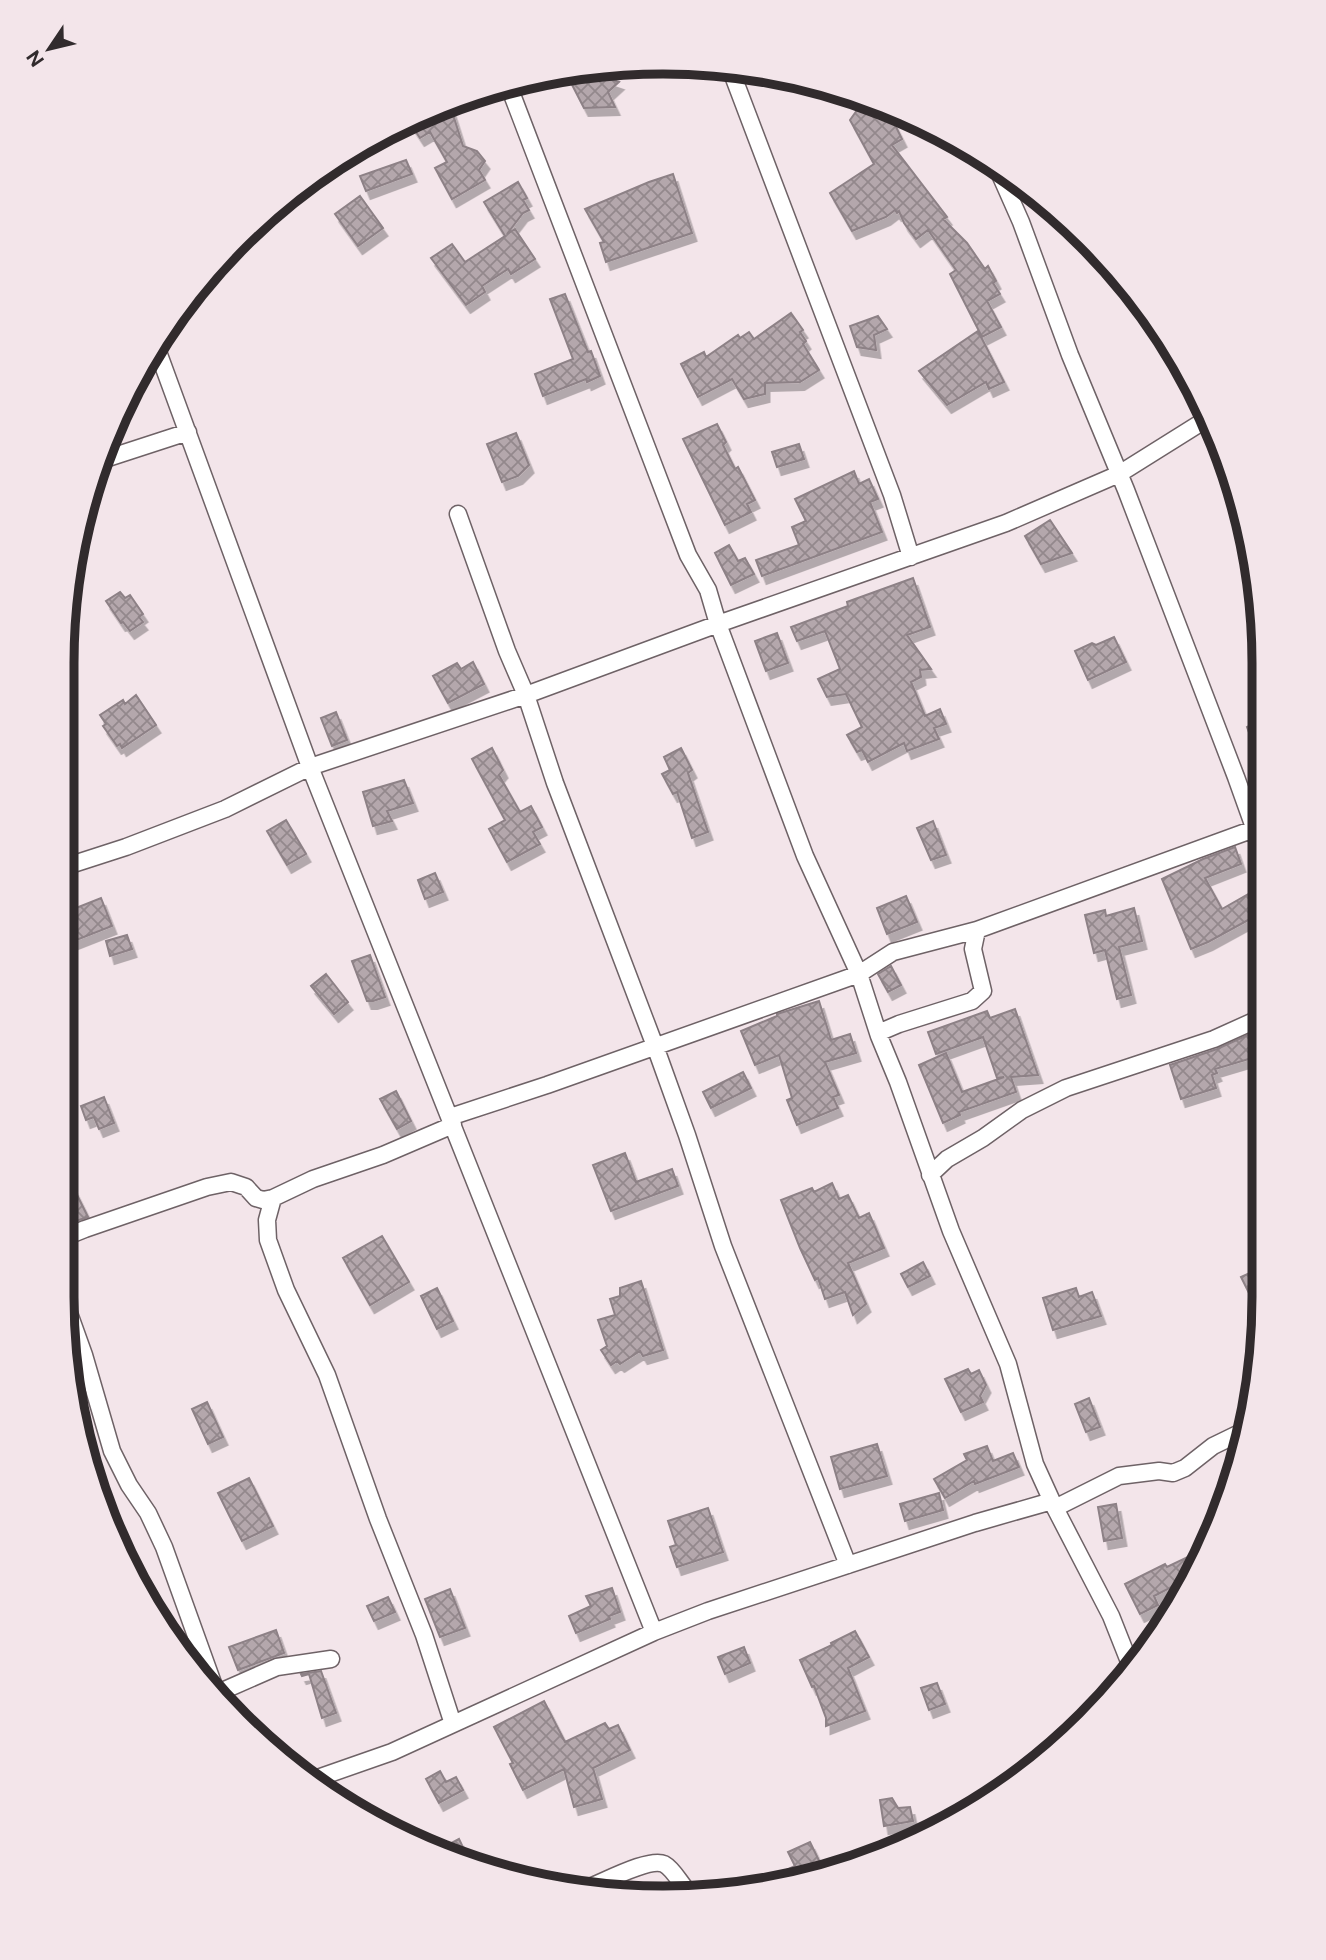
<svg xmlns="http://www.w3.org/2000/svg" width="1326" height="1960" font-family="'Public Sans',sans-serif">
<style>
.building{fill:url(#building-cross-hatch);stroke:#8d8186;stroke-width:2;filter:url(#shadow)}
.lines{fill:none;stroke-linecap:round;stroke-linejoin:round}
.minor-casing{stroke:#6e6266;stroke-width:19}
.minor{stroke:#fff;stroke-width:16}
.rim{fill:none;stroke:#312b2d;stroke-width:9}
</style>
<defs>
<pattern id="building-cross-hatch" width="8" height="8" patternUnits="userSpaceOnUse" patternTransform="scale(1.75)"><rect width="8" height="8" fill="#b4a7ac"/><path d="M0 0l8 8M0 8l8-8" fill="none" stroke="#93888c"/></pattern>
<filter id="shadow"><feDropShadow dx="4.5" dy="8" stdDeviation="0" flood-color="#0004"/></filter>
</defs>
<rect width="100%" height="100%" fill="#f3e5ea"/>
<!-- building -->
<path class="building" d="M 615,66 L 607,78 L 619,82 L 608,92 L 615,107 L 584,108 L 565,71 Z
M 865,99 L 899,110 L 890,115 L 902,139 L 892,145 L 947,217 L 943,219 L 967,243 L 985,269 L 988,266 L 996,281 L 993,283 L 1000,294 L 987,301 L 1001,327 L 982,337 L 950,274 L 956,270 L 928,230 L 916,239 L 904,223 L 899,211 L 897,213 L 895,210 L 886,217 L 852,231 L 830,193 L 874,164 L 850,120 Z
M 449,102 L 463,146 L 477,151 L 485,161 L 479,170 L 485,180 L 452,199 L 435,168 L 447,162 L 430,132 L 420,138 L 408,120 L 432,107 Z
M 406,160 L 412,174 L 366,191 L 360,176 Z
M 673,174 L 692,233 L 606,262 L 600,243 L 604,242 L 585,209 L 649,182 Z
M 518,182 L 527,198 L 523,200 L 529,210 L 523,213 L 507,234 L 515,229 L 535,259 L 511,274 L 508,269 L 482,286 L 485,292 L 466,305 L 431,258 L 452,244 L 465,262 L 505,236 L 484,202 Z
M 360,196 L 383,228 L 358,246 L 335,214 Z
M 565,294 L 588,352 L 591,351 L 600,376 L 587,382 L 586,379 L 543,396 L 535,374 L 573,359 L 550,299 Z
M 791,313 L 803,330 L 800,332 L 806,341 L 803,344 L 819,370 L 800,382 L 765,383 L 765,394 L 744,399 L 732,379 L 698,397 L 681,364 L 704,352 L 706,357 L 738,335 L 740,338 L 749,332 L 754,339 Z
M 878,316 L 887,329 L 874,335 L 876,350 L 857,347 L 850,326 Z
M 978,331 L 1004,382 L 989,389 L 986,382 L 947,405 L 919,371 Z
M 717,424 L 726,442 L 723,445 L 735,469 L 738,467 L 755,500 L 747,504 L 751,512 L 725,525 L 683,439 Z
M 516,433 L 529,465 L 518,476 L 502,482 L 487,444 Z
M 799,444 L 804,459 L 777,467 L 772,452 Z
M 854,471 L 859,484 L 869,479 L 878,499 L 870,502 L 882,532 L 762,576 L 756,560 L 799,545 L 792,527 L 806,521 L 795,499 Z
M 1050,520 L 1072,553 L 1041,564 L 1025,536 Z
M 729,545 L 738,561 L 745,558 L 754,574 L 731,585 L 715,553 Z
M 913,578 L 930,627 L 907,635 L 931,669 L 920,670 L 921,677 L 911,682 L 925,716 L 940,709 L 946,724 L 934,728 L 939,739 L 907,751 L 904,743 L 868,762 L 862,750 L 857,752 L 847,735 L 862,727 L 846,694 L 827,697 L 818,679 L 840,669 L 825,631 L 797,641 L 791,627 L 848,606 L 847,602 Z
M 120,592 L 125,598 L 130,595 L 143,614 L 139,617 L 143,622 L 130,631 L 123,622 L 121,623 L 106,601 Z
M 777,633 L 788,663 L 766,671 L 755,641 Z
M 1114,637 L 1126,662 L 1088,680 L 1075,651 L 1092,643 L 1096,645 Z
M 473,662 L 484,684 L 448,703 L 433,676 L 457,663 L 461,669 Z
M 136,695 L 156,725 L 122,748 L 120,744 L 117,746 L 103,726 L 106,724 L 100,715 L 123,700 L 125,704 Z
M 336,712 L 347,740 L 332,746 L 321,718 Z
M 1265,718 L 1265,771 L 1263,771 L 1247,727 Z
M 492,748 L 503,770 L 499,775 L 520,812 L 531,806 L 542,827 L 533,832 L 540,844 L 507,862 L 489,829 L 505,820 L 472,759 Z
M 681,748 L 692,770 L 688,773 L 708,832 L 692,838 L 677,792 L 673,794 L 662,774 L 670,770 L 664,757 Z
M 404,780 L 413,803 L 387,811 L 392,821 L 373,826 L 363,792 Z
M 286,820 L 306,854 L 287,865 L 267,831 Z
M 933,821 L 946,855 L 931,860 L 917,828 Z
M 1235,847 L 1241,864 L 1205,878 L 1222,909 L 1250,893 L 1261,913 L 1208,942 L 1191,949 L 1162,879 L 1203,859 Z
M 435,873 L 443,892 L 425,899 L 418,880 Z
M 906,896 L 917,922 L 887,934 L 877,908 Z
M 101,898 L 112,926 L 61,946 L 61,914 Z
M 1134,908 L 1142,941 L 1119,947 L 1131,995 L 1117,999 L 1105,950 L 1094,953 L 1085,915 L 1105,910 L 1106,916 Z
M 127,935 L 132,949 L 110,956 L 106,941 Z
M 370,955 L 385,997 L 373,1001 L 367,1001 L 352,961 Z
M 891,966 L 901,985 L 888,992 L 878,974 Z
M 326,974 L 348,1002 L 334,1014 L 311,986 Z
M 819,1001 L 831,1040 L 850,1034 L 856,1053 L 825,1062 L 839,1095 L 833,1097 L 838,1108 L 797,1125 L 787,1100 L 792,1098 L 779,1055 L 755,1065 L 741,1031 L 777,1016 L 777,1014 Z
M 1015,1009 L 1038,1075 L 1011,1077 L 1016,1092 L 959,1112 L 960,1115 L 943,1123 L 919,1065 L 946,1053 L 962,1092 L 1004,1077 L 997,1078 L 983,1037 L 936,1054 L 928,1032 L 987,1011 L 990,1018 Z
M 1250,1034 L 1253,1042 L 1257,1040 L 1262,1055 L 1215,1069 L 1217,1073 L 1212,1075 L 1216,1088 L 1181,1099 L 1170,1065 L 1217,1049 Z
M 743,1072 L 751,1088 L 711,1108 L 703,1092 Z
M 396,1091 L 411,1121 L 397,1129 L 380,1099 Z
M 104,1097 L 114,1123 L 99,1129 L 94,1117 L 86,1120 L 81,1106 Z
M 625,1153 L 636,1182 L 672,1169 L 678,1186 L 611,1211 L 593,1165 Z
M 61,1163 L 88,1217 L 76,1221 L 70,1212 L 61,1216 Z
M 832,1183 L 839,1199 L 848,1195 L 859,1218 L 869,1213 L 884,1248 L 848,1263 L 866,1304 L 853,1315 L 845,1292 L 825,1299 L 818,1278 L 815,1280 L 800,1248 L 781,1200 L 812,1188 L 814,1192 Z
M 382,1236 L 409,1282 L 370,1305 L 343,1258 Z
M 923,1262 L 930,1276 L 908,1287 L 901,1274 Z
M 1265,1266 L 1265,1288 L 1250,1295 L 1241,1277 Z
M 641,1281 L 663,1350 L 643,1356 L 640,1351 L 620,1364 L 617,1361 L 611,1365 L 601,1350 L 607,1346 L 598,1320 L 615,1315 L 610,1299 L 620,1296 L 620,1288 Z
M 437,1288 L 453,1321 L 437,1329 L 421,1296 Z
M 1076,1288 L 1079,1297 L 1092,1292 L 1101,1316 L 1053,1330 L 1043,1298 Z
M 968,1369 L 971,1374 L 979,1370 L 986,1385 L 980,1396 L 983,1402 L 961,1412 L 945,1379 Z
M 1089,1398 L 1100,1427 L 1086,1432 L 1075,1404 Z
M 207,1402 L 223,1437 L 208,1444 L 192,1409 Z
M 877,1444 L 887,1476 L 840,1489 L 831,1457 Z
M 987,1446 L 993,1461 L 1013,1453 L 1019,1467 L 975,1484 L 974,1481 L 945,1498 L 934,1479 L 967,1460 L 964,1454 Z
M 249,1478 L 273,1526 L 242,1541 L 218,1493 Z
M 939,1493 L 943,1510 L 905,1521 L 900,1504 Z
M 1116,1504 L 1122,1538 L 1104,1541 L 1098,1507 Z
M 708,1508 L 723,1552 L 677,1567 L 670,1547 L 676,1545 L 668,1521 Z
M 1196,1553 L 1202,1565 L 1186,1587 L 1183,1581 L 1154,1596 L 1158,1605 L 1140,1614 L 1125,1584 L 1165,1564 L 1167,1567 Z
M 612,1588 L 620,1612 L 609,1616 L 610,1619 L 576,1633 L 569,1616 L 591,1606 L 586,1596 Z
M 450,1589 L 465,1628 L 440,1637 L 425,1599 Z
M 388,1597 L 395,1612 L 374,1621 L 367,1606 Z
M 276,1630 L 284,1653 L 238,1670 L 229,1647 Z
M 855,1631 L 869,1657 L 848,1668 L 865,1711 L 826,1726 L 826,1718 L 814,1686 L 812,1687 L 800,1660 L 832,1645 L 831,1643 Z
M 744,1647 L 750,1663 L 725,1674 L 718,1657 Z
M 321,1671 L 336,1713 L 322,1718 L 309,1674 L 302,1676 L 301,1674 Z
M 937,1683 L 945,1704 L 929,1710 L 921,1688 Z
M 544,1701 L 565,1742 L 605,1723 L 609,1729 L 618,1725 L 630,1750 L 593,1768 L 602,1799 L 574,1807 L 564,1769 L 523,1790 L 510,1764 L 513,1763 L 494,1727 Z
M 440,1771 L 446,1782 L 456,1777 L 463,1790 L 439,1803 L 426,1779 Z
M 892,1798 L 898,1808 L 910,1807 L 913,1821 L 884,1826 L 880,1800 Z
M 459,1839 L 470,1862 L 433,1853 Z
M 810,1842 L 824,1871 L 781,1887 L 756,1889 L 754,1885 L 795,1866 L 788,1852 Z"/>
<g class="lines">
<defs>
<path id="minor" d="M 730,68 L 892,495 L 911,557
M 508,84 L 688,555 L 708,590 L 718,624 L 805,856 L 859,974 L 879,1036 L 898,1082 L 951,1231 L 1008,1364 L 1035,1464 L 1055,1508 L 1111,1616 L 1130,1664
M 994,161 L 1021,222 L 1070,355 L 1126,490 L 1236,777 L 1265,858
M 157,349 L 310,767 L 654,1632
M 102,460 L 188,432
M 458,514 L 507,651 L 526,695 L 555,783 L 655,1046 L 687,1135 L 723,1246 L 848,1565
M 61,868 L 126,847 L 225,809 L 310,767 L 526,695 L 718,624 L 1006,523 L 1119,474 L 1210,417
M 878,1033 L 899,1024 L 972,1001 L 983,991 L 973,949 L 977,930
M 450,1117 L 547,1085 L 859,974 L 893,952 L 977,930 L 1265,825
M 930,1175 L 947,1159 L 983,1138 L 1022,1110 L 1066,1088 L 1214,1039 L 1265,1016
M 273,1198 L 267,1220 L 268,1240 L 286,1290 L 327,1375 L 378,1519 L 424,1635 L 453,1724
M 61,1241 L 70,1235 L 85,1229 L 207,1187 L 231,1182 L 246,1187 L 256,1198 L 263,1200 L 273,1198 L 313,1179 L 383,1155 L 453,1125
M 61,1291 L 84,1355 L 112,1451 L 129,1485 L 148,1513 L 164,1547 L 214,1686
M 1055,1508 L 1119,1476 L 1159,1471 L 1173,1473 L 1185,1468 L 1213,1446 L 1248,1429
M 220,1692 L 277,1667 L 331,1659
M 309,1781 L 392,1752 L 654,1632 L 708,1611 L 975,1523 L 1052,1501
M 585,1889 C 602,1883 649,1857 664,1864 C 675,1870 681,1886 690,1893"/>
</defs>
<!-- minor casing -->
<use href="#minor" class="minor-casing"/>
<!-- minor -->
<use href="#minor" class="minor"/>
</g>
<!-- crop -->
<path d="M0 0H1326V1960H0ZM663 74H663A589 589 0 0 1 1252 663V1297A589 589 0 0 1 663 1886H663A589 589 0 0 1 74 1297V663A589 589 0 0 1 663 74Z" fill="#f3e5ea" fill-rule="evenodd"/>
<path class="rim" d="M663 74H663A589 589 0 0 1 1252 663V1297A589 589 0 0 1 663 1886H663A589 589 0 0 1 74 1297V663A589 589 0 0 1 663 74Z"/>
<!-- north arrow -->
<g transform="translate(49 49) rotate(235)" stroke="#f3e5ea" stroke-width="5" paint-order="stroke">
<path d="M0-5L12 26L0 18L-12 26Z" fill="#312b2d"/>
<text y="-10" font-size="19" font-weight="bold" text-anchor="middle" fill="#312b2d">N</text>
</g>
</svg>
